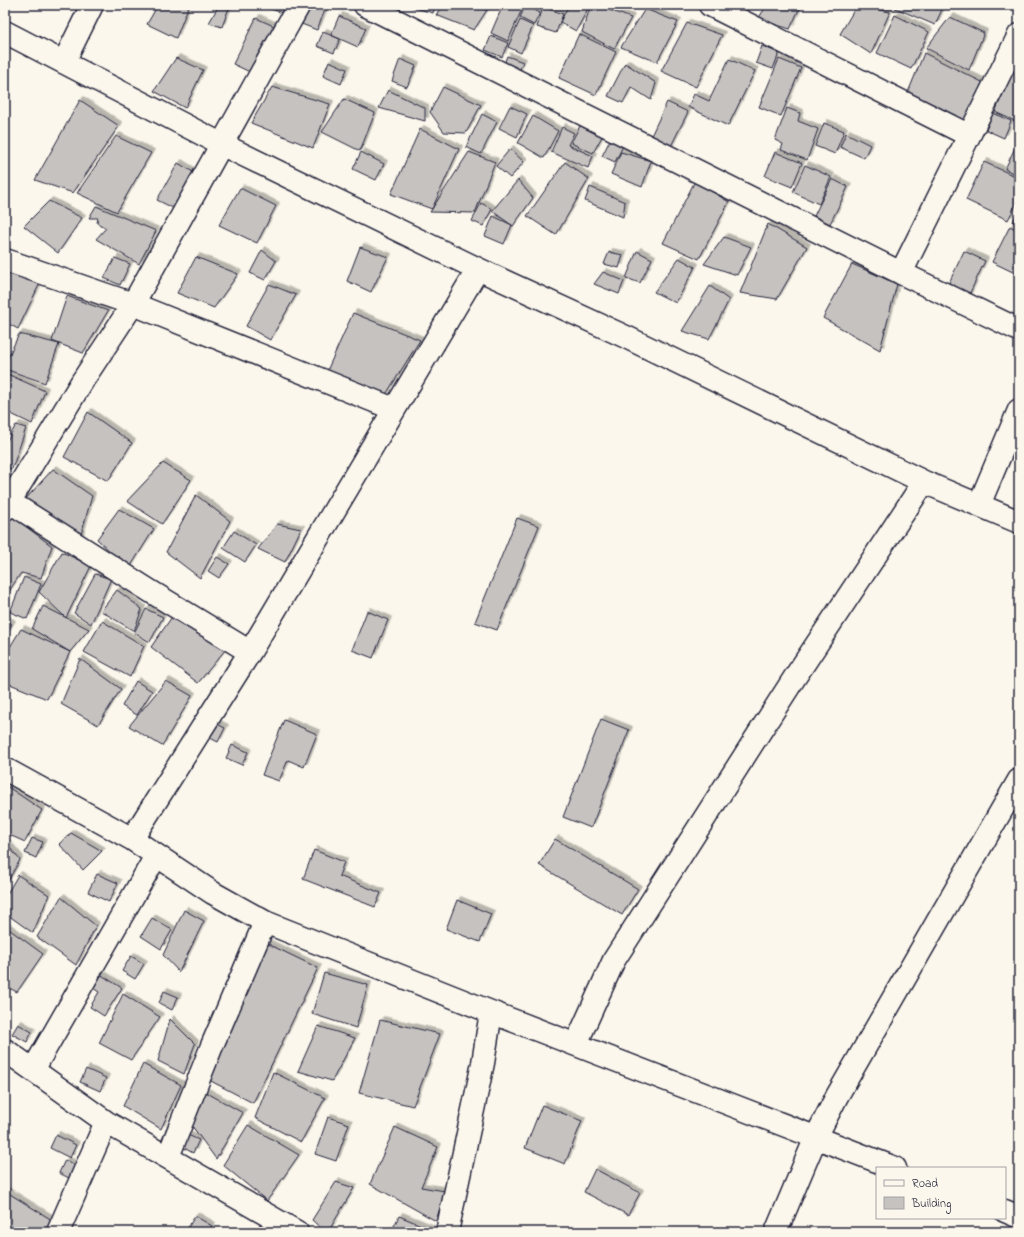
<svg xmlns="http://www.w3.org/2000/svg" width="1024" height="1237" font-family="'Indie Flower',sans-serif">
<style>
.building{fill:#c6c2c0;stroke:#22223b;filter:url(#shadow)}
.lines{fill:none;stroke-linecap:round;stroke-linejoin:round}
.minor-casing{stroke:#22223b;stroke-width:25}
.minor{stroke:#fbf7ec;stroke-width:22}
</style>
<defs>
<filter id="shadow"><feDropShadow dx="3.5" dy="-3.5" stdDeviation="0" flood-color="#0004"/></filter>
</defs>
<rect width="100%" height="100%" fill="#fbf7ec"/>
<filter id="ink" filterUnits="userSpaceOnUse"><feTurbulence type="fractalNoise" baseFrequency=".025" numOctaves="2"/><feDisplacementMap in="SourceGraphic" scale="8" xChannelSelector="R" yChannelSelector="G"/><feConvolveMatrix kernelMatrix="1 2 1 2 8 2 1 2 1" color-interpolation-filters="sRGB"/></filter>
<g filter="url(#ink)">
<!-- building -->
<path class="building" d="M 158,5 L 189,5 L 176,38 L 147,24 Z
M 219,5 L 230,5 L 222,27 L 209,23 Z
M 260,5 L 287,5 L 285,14 Z
M 306,5 L 327,5 L 317,30 L 299,23 Z
M 405,5 L 436,5 L 433,13 Z
M 442,5 L 471,5 L 487,10 L 474,30 L 436,15 Z
M 477,5 L 489,5 L 487,10 Z
M 503,5 L 512,5 L 522,9 L 508,41 L 491,33 Z
M 569,5 L 590,5 L 576,31 L 560,22 Z
M 591,5 L 596,5 L 631,18 L 614,49 L 582,32 Z
M 725,5 L 748,5 L 744,13 Z
M 767,5 L 801,5 L 790,29 L 758,19 Z
M 857,5 L 890,12 L 871,54 L 840,34 Z
M 896,5 L 944,5 L 935,25 L 895,8 Z
M 525,6 L 540,13 L 534,25 L 520,18 Z
M 543,7 L 563,14 L 556,33 L 537,27 Z
M 645,9 L 678,22 L 657,62 L 621,47 Z
M 895,15 L 929,32 L 911,69 L 877,53 Z
M 339,16 L 366,28 L 358,47 L 331,35 Z
M 950,17 L 984,33 L 969,70 L 926,48 Z
M 256,18 L 278,28 L 252,73 L 233,64 Z
M 520,20 L 533,26 L 521,53 L 508,47 Z
M 687,23 L 722,35 L 696,87 L 661,71 Z
M 323,32 L 340,39 L 334,53 L 317,46 Z
M 579,34 L 616,52 L 596,95 L 559,78 Z
M 491,36 L 508,43 L 502,57 L 485,50 Z
M 762,46 L 779,53 L 773,69 L 756,63 Z
M 924,53 L 986,84 L 967,123 L 907,95 Z
M 507,56 L 523,62 L 517,75 L 502,69 Z
M 176,58 L 203,70 L 185,108 L 154,91 Z
M 1019,58 L 1019,123 L 995,112 Z
M 400,59 L 416,66 L 407,87 L 392,81 Z
M 729,59 L 755,71 L 728,126 L 688,107 L 694,94 L 709,101 Z
M 779,59 L 801,68 L 781,116 L 759,107 Z
M 329,61 L 347,69 L 341,84 L 323,76 Z
M 625,63 L 656,83 L 651,100 L 631,87 L 623,103 L 608,96 Z
M 272,87 L 330,104 L 313,148 L 251,123 Z
M 443,87 L 481,105 L 466,133 L 444,132 L 430,112 Z
M 388,90 L 425,108 L 425,121 L 379,108 Z
M 344,99 L 375,113 L 360,151 L 322,132 Z
M 80,100 L 119,126 L 73,193 L 35,180 Z
M 667,102 L 688,112 L 669,150 L 649,140 Z
M 510,106 L 527,114 L 517,137 L 499,128 Z
M 787,108 L 800,113 L 798,121 L 818,129 L 807,160 L 781,150 L 783,144 L 775,140 Z
M 993,113 L 1011,121 L 1004,138 L 986,130 Z
M 482,114 L 497,122 L 481,154 L 466,147 Z
M 533,116 L 558,131 L 544,158 L 518,143 Z
M 583,120 L 605,131 L 593,153 L 571,143 Z
M 824,123 L 844,131 L 835,154 L 815,146 Z
M 562,127 L 574,133 L 568,145 L 593,156 L 588,168 L 551,152 Z
M 420,129 L 459,149 L 432,209 L 391,194 Z
M 846,133 L 870,145 L 864,158 L 840,147 Z
M 116,136 L 151,153 L 117,212 L 77,193 Z
M 1019,139 L 1019,176 L 1005,169 Z
M 610,140 L 623,146 L 615,162 L 602,156 Z
M 510,149 L 524,162 L 510,178 L 496,166 Z
M 361,152 L 384,164 L 376,180 L 353,169 Z
M 469,152 L 495,162 L 475,213 L 430,212 Z
M 621,152 L 651,161 L 642,187 L 611,174 Z
M 775,152 L 802,163 L 792,187 L 765,176 Z
M 565,162 L 589,179 L 556,235 L 527,216 Z
M 984,162 L 1019,178 L 1019,198 L 1008,220 L 966,200 Z
M 178,163 L 193,172 L 175,209 L 157,200 Z
M 805,165 L 831,177 L 819,204 L 793,192 Z
M 832,179 L 848,187 L 830,224 L 814,216 Z
M 518,180 L 533,198 L 513,226 L 492,211 Z
M 695,181 L 729,202 L 699,259 L 663,243 Z
M 590,187 L 625,202 L 623,217 L 585,201 Z
M 240,188 L 276,206 L 257,243 L 219,225 Z
M 49,201 L 82,218 L 58,253 L 24,226 Z
M 481,203 L 492,209 L 483,226 L 472,221 Z
M 96,206 L 156,231 L 139,264 L 96,239 L 106,228 L 97,223 L 98,218 L 89,218 Z
M 1019,209 L 1019,225 L 1013,222 Z
M 493,216 L 512,225 L 504,244 L 485,236 Z
M 768,224 L 807,247 L 777,299 L 740,293 Z
M 1010,226 L 1019,231 L 1019,275 L 992,262 Z
M 724,237 L 751,247 L 737,275 L 704,264 Z
M 360,247 L 388,257 L 371,292 L 347,281 Z
M 262,250 L 276,261 L 265,280 L 250,273 Z
M 637,251 L 652,259 L 640,283 L 626,278 Z
M 964,251 L 985,261 L 968,297 L 947,287 Z
M 609,252 L 623,255 L 619,268 L 604,264 Z
M 196,257 L 238,274 L 214,308 L 177,293 Z
M 115,258 L 130,264 L 120,285 L 104,278 Z
M 679,258 L 695,267 L 676,303 L 654,292 Z
M 852,264 L 897,284 L 880,350 L 823,318 Z
M 9,269 L 40,283 L 18,329 L 5,322 L 5,279 Z
M 603,272 L 624,281 L 619,294 L 594,284 Z
M 269,284 L 296,295 L 270,340 L 246,326 Z
M 710,286 L 729,300 L 709,339 L 682,331 Z
M 67,296 L 108,311 L 83,353 L 52,341 Z
M 353,313 L 420,340 L 385,396 L 326,373 Z
M 19,334 L 59,344 L 45,383 L 5,369 L 5,364 Z
M 5,373 L 45,391 L 32,424 L 5,411 Z
M 88,412 L 132,443 L 108,481 L 64,457 Z
M 16,425 L 26,428 L 12,469 L 5,468 L 5,444 Z
M 163,463 L 191,480 L 162,524 L 127,501 Z
M 53,469 L 92,496 L 80,538 L 22,503 Z
M 196,495 L 230,521 L 200,578 L 166,552 Z
M 119,509 L 154,529 L 129,569 L 97,539 Z
M 9,514 L 52,546 L 41,578 L 21,573 L 5,597 L 5,522 Z
M 517,518 L 539,526 L 497,630 L 475,622 Z
M 277,524 L 301,529 L 285,562 L 258,549 Z
M 234,531 L 256,545 L 245,562 L 223,548 Z
M 62,552 L 91,566 L 66,618 L 39,592 Z
M 217,557 L 229,564 L 219,578 L 208,571 Z
M 95,574 L 111,579 L 91,624 L 74,613 Z
M 24,577 L 41,584 L 27,619 L 10,612 Z
M 117,590 L 142,609 L 134,631 L 101,611 Z
M 43,606 L 89,629 L 70,652 L 32,629 Z
M 146,609 L 163,617 L 150,642 L 134,633 Z
M 367,611 L 388,620 L 373,658 L 352,650 Z
M 174,614 L 226,649 L 198,683 L 151,647 Z
M 5,620 L 12,624 L 5,636 Z
M 102,621 L 144,646 L 130,677 L 84,652 Z
M 21,629 L 70,652 L 47,699 L 5,682 L 5,655 Z
M 80,659 L 121,689 L 98,725 L 61,704 Z
M 136,681 L 152,691 L 137,715 L 122,706 Z
M 166,681 L 192,696 L 162,746 L 129,726 Z
M 601,719 L 629,730 L 591,828 L 563,817 Z
M 284,720 L 317,734 L 304,767 L 288,760 L 279,781 L 262,775 Z
M 213,722 L 225,728 L 218,742 L 206,736 Z
M 232,745 L 248,752 L 242,765 L 226,758 Z
M 5,785 L 42,810 L 25,842 L 5,833 Z
M 71,833 L 102,851 L 83,870 L 59,844 Z
M 32,838 L 43,842 L 36,858 L 25,853 Z
M 555,839 L 638,889 L 622,915 L 539,865 Z
M 5,842 L 20,860 L 5,886 Z
M 314,850 L 344,862 L 339,876 L 381,893 L 375,907 L 303,879 Z
M 97,874 L 118,883 L 109,902 L 88,892 Z
M 18,875 L 49,895 L 33,933 L 5,913 L 5,897 Z
M 61,897 L 96,926 L 76,965 L 37,937 Z
M 457,900 L 491,914 L 480,942 L 446,929 Z
M 184,910 L 204,921 L 179,972 L 163,955 Z
M 152,918 L 172,930 L 161,949 L 141,936 Z
M 6,927 L 43,954 L 17,992 L 5,986 Z
M 266,943 L 318,968 L 253,1103 L 207,1079 Z
M 131,956 L 144,964 L 135,979 L 122,971 Z
M 92,969 L 122,988 L 104,1016 L 90,1007 L 99,992 L 84,982 Z
M 324,973 L 368,985 L 356,1028 L 312,1014 Z
M 164,991 L 178,997 L 172,1010 L 159,1003 Z
M 123,994 L 160,1017 L 131,1060 L 99,1043 Z
M 170,1019 L 195,1044 L 184,1074 L 158,1061 Z
M 380,1020 L 440,1034 L 413,1106 L 359,1093 Z
M 18,1024 L 32,1032 L 27,1042 L 12,1034 Z
M 318,1026 L 355,1038 L 332,1081 L 298,1071 Z
M 143,1064 L 181,1085 L 161,1129 L 123,1106 Z
M 86,1069 L 106,1078 L 100,1091 L 80,1082 Z
M 273,1072 L 325,1098 L 301,1142 L 255,1118 Z
M 200,1089 L 243,1113 L 216,1159 L 189,1122 Z
M 542,1105 L 582,1121 L 565,1164 L 525,1148 Z
M 328,1117 L 349,1124 L 336,1161 L 315,1154 Z
M 248,1125 L 299,1155 L 267,1201 L 223,1165 Z
M 395,1127 L 438,1147 L 421,1187 L 445,1191 L 436,1221 L 370,1184 Z
M 183,1133 L 199,1140 L 193,1153 L 177,1144 Z
M 56,1135 L 76,1145 L 70,1158 L 50,1148 Z
M 65,1160 L 77,1166 L 71,1179 L 59,1173 Z
M 595,1169 L 640,1193 L 628,1215 L 584,1192 Z
M 336,1182 L 354,1188 L 328,1232 L 325,1232 L 312,1220 Z
M 5,1191 L 52,1220 L 47,1232 L 5,1232 Z
M 195,1216 L 212,1226 L 208,1232 L 186,1231 Z
M 399,1216 L 431,1229 L 430,1232 L 391,1232 Z"/>
<g class="lines">
<defs>
<path id="minor" d="M 365,5 L 901,273 L 1019,35
M 710,5 L 968,135
M 5,32 L 223,145 L 478,269 L 626,337 L 924,482 L 1019,522
M 64,62 L 92,5
M 5,260 L 133,304 L 394,409
M 901,273 L 1019,330
M 5,499 L 150,591 L 250,652
M 979,505 L 1019,410
M 5,509 L 83,380 L 133,304 L 299,5
M 5,769 L 132,839 L 213,893 L 265,922 L 491,1012 L 895,1168
M 132,839 L 250,652 L 478,269
M 576,1044 L 614,960 L 795,677 L 924,482
M 5,1050 L 106,1122 L 297,1232
M 33,1070 L 156,856
M 168,1157 L 211,1048 L 265,922
M 1005,1211 L 1019,1217
M 58,1232 L 106,1122
M 447,1232 L 483,1063 L 491,1012
M 776,1232 L 816,1137 L 837,1096 L 1019,780"/>
</defs>
<!-- minor casing -->
<use href="#minor" class="minor-casing"/>
<!-- minor -->
<use href="#minor" class="minor"/>
</g>
</g>
<!-- margin -->
<rect width="1024" height="1237" fill="none" stroke="#fbf7ec" stroke-width="20"/>
<rect x="10" y="10" width="1004" height="1217" fill="none" stroke="#22223b" stroke-width="1.5" filter="url(#ink)"/>
<!-- legend -->
<rect x="876" y="1167" width="130" height="52" fill="#fbf7ec" stroke="#a4a2a5"/>
<rect x="884" y="1180" width="20" height="6" fill="#fbf7ec" stroke="#a4a2a5"/>
<text x="912" y="1187" font-size="12" fill="#22223b">Road</text>
<rect x="884" y="1197" width="20" height="12" fill="#c6c2c0" stroke="#a4a2a5"/>
<text x="912" y="1207" font-size="12" fill="#22223b">Building</text>
</svg>
